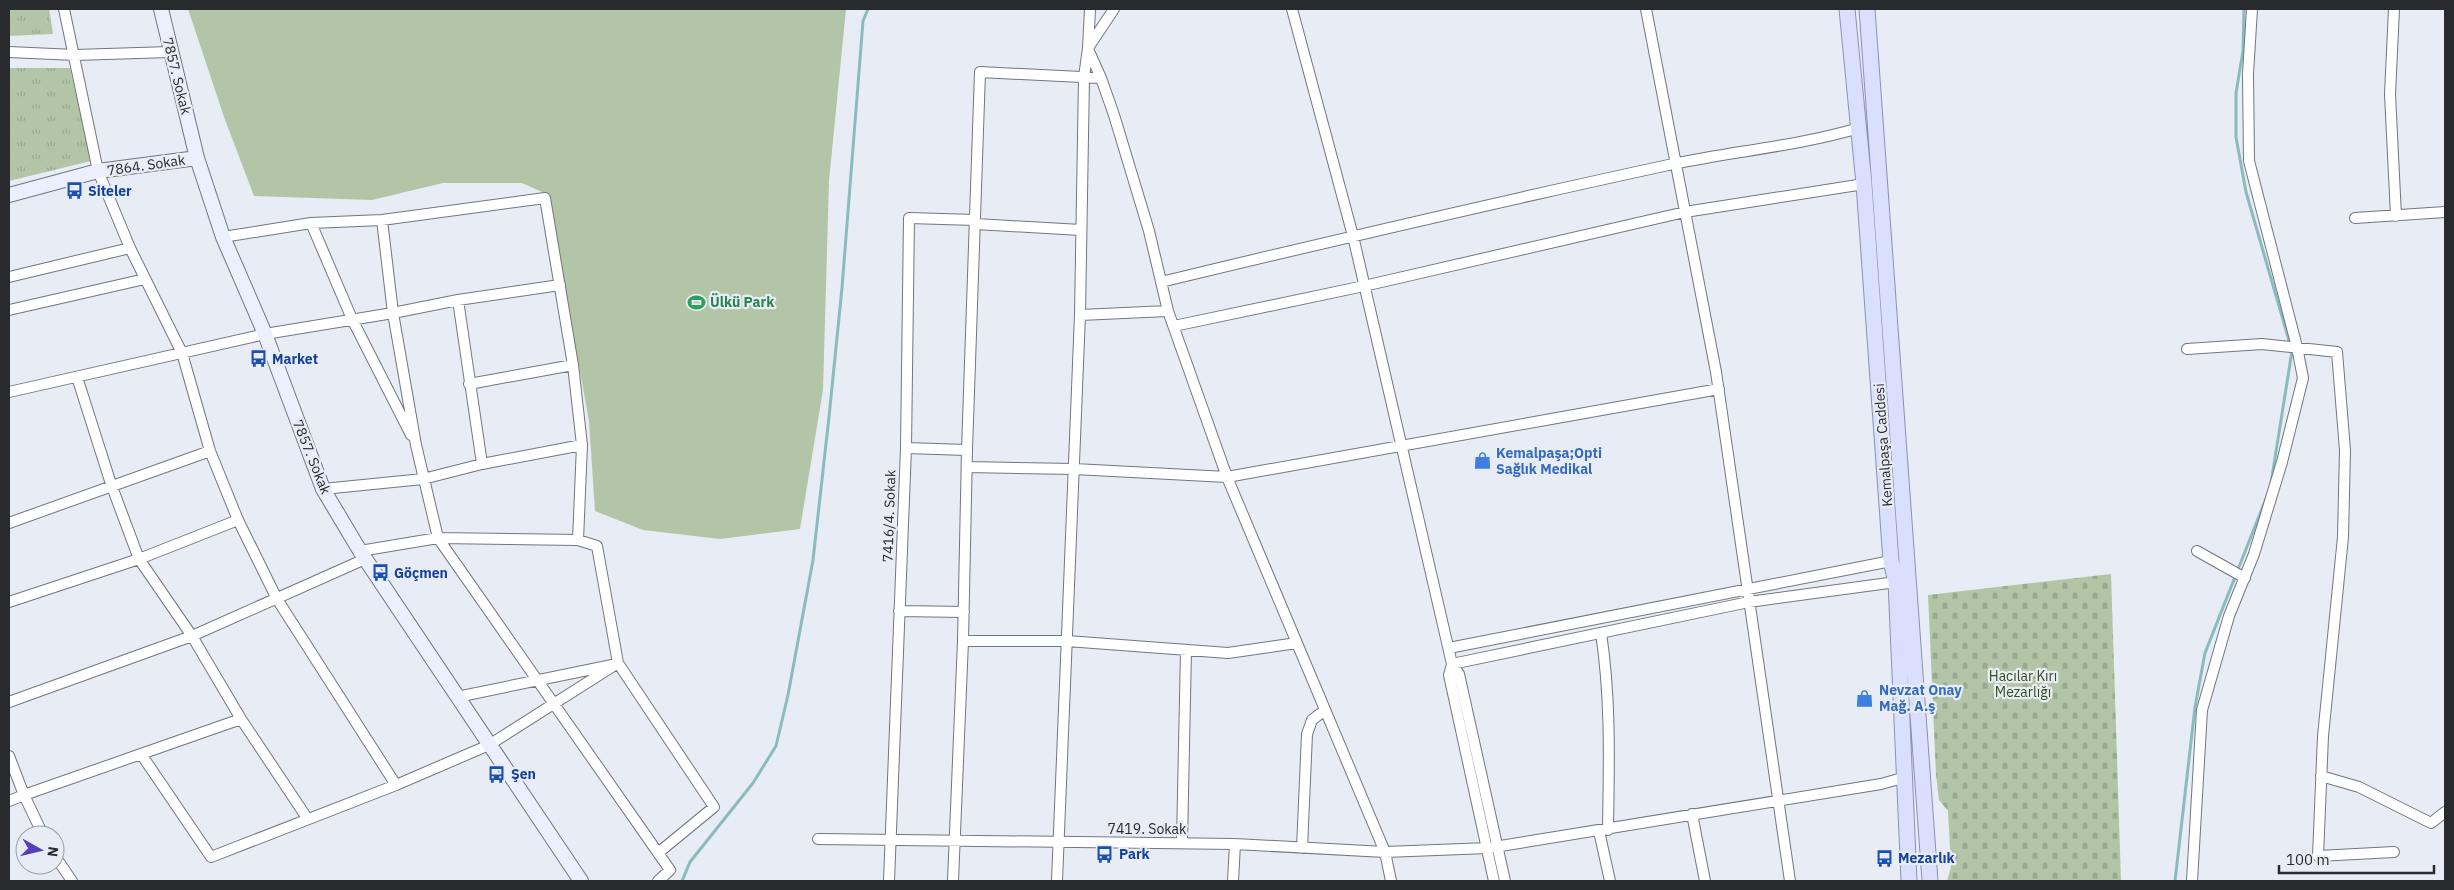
<svg xmlns="http://www.w3.org/2000/svg" width="2454" height="890" font-family="'IBM Plex Sans',sans-serif">
<style>
.grass{fill:url(#grass-tufts)}
.cemetery{fill:url(#cemetery-stones)}
.pitch{fill:#b3c5a7}
.lines{fill:none;stroke-linecap:round;stroke-linejoin:round}
.stream{stroke:#8abcbd;stroke-width:3}
.street-casing{stroke:#73767e;stroke-width:12}
.secondary-casing{stroke:#73767e;stroke-width:16}
.primary-casing{stroke:#8b91b4;stroke-width:17}
.street{stroke:#fff;stroke-width:10}
.secondary{stroke:#eceffe;stroke-width:14}
.primary{stroke:#dadffd;stroke-width:15}
.labels{text-anchor:middle;dominant-baseline:central;stroke-width:4.5;stroke-linejoin:round;paint-order:stroke}
.street-label{font-size:14px;fill:#282a2d;stroke:#e8ecf4}
.transit-label{font-size:14px;font-weight:bold;fill:#164399;stroke:#e8ecf4;text-anchor:start}
.leisure-label{font-size:14px;font-weight:bold;fill:#27864d;stroke:#e8ecf4;text-anchor:start}
.shop-label{font-size:14px;font-weight:bold;fill:#366cbe;stroke:#e8ecf4;text-anchor:start}
.park-label{font-size:14px;fill:#314d1c;stroke:#e8ecf4}
</style>
<defs>
<pattern id="grass-tufts" width="24" height="20" patternUnits="userSpaceOnUse" patternTransform="scale(1.25)"><rect width="24" height="20" fill="#b3c5a7"/><path d="M3 7l-1-3M5 7V3M7 7l1-3M15 17l-1-3M17 17v-4M19 17l1-3" fill="none" stroke="#9aa990"/></pattern>
<pattern id="cemetery-stones" width="16" height="16" patternUnits="userSpaceOnUse" patternTransform="scale(1.25)"><rect width="16" height="16" fill="#b3c5a7"/><path d="M2 7V4a2 2 0 0 1 4 0v3zM10 15v-3a2 2 0 0 1 4 0v3z" fill="#9aa990"/></pattern>
</defs>
<rect width="100%" height="100%" fill="#e8ecf4"/>
<!-- grass -->
<path class="grass" d="M 9,9 L 49,9 L 53,34 L 9,36 Z
M 9,68 L 70,68 L 91,161 L 9,181 Z"/>
<!-- cemetery -->
<path class="cemetery" d="M 2111,574 L 2121,881 L 1947,881 L 1951,867 L 1948,811 L 1939,800 L 1936,774 L 1928,595 Z"/>
<!-- pitch -->
<path class="pitch" d="M 188,9 L 846,9 L 829,181 L 823,390 L 800,529 L 720,539 L 643,530 L 595,511 L 589,421 L 551,213 L 549,195 L 522,183 L 443,183 L 372,200 L 254,196 L 224,117 Z"/>
<g class="lines">
<!-- stream -->
<path class="stream" d="M 2244,9 L 2243,51 L 2236,93 L 2236,137 L 2246,192 L 2292,351 L 2271,483
M 682,881 L 690,862 L 753,783 L 776,746 L 788,695 L 813,560 L 829,417 L 842,288 L 863,21 L 868,9
M 2175,881 L 2195,707 L 2205,653 L 2267,496"/>
<defs>
<path id="street" d="M 64,9 L 98,171 L 130,248
M 1292,9 L 1353,236 L 1452,664 L 1459,674 L 1505,881
M 1646,9 L 1716,372 L 1790,881
M 2394,9 L 2390,94 L 2396,216
M 1088,48 L 1090,9
M 1088,49 L 1101,78 L 1114,115 L 1149,231 L 1168,311 L 1227,477 L 1385,852 L 1391,881
M 9,52 L 75,55 L 170,52
M 2355,218 L 2445,212
M 382,220 L 393,313 L 416,445 L 438,538 L 670,870 L 658,881
M 311,223 L 352,319 L 411,435
M 976,224 L 1081,230
M 223,237 L 311,223 L 382,220 L 545,198 L 573,365 L 582,445 L 578,540
M 9,277 L 130,248 L 182,353 L 210,451 L 238,520 L 277,599 L 396,785
M 1161,282 C 1331,241 1502,201 1673,164 C 1735,151 1798,146 1859,128
M 458,300 L 482,464
M 9,310 L 145,279
M 1080,315 L 1168,311
M 1174,326 L 1364,286 L 1685,212 L 1864,184
M 2187,349 L 2262,344 L 2337,352 L 2345,450 L 2343,537 L 2323,736 L 2318,856 L 2394,852
M 77,377 L 111,484 L 139,559 L 192,636 L 241,719 L 307,818
M 469,384 L 573,365
M 9,392 L 265,334 L 393,313 L 458,300 L 560,285
M 906,448 L 967,450
M 967,467 L 1074,469 L 1227,477 L 1719,389
M 323,489 L 423,479 L 482,464 L 582,445
M 9,523 L 210,451
M 360,551 L 438,538 L 578,540 L 597,546 L 618,663 L 714,807 L 658,853
M 2197,551 L 2245,578
M 9,602 L 139,559 L 238,520
M 899,611 L 964,612
M 1601,633 C 1611,699 1609,763 1608,830
M 963,641 L 1067,641 L 1228,653 L 1297,643
M 1449,648 L 1891,561
M 1452,664 L 1749,602 L 1896,582
M 1452,665 L 1449,675 L 1494,881
M 457,697 L 612,665
M 9,702 L 192,636 L 365,559
M 141,754 L 241,719
M 9,756 L 24,795 L 141,754 L 211,857 L 396,785 L 489,745 L 618,663
M 2321,776 L 2359,787 L 2431,823 L 2445,812
M 9,801 L 24,795 L 43,835
M 1692,814 L 1705,881
M 1599,831 L 1610,881
M 818,839 L 1235,844 L 1385,852 L 1488,848 L 1881,784 L 1906,777
M 1182,842 L 1186,650
M 1302,848 L 1307,734 L 1312,720 L 1325,710
M 55,856 L 72,881
M 889,881 L 906,448 L 909,218 L 975,220
M 953,881 L 963,641 L 967,450 L 980,72 L 1101,78
M 1057,881 L 1080,315 L 1084,77 L 1088,48 L 1114,9
M 1233,881 L 1235,844
M 2192,881 L 2202,710 L 2229,616 L 2254,554 L 2282,462 L 2303,378 L 2297,347 L 2249,161 L 2248,74 L 2252,9"/>
<path id="secondary" d="M 161,9 L 197,158 L 223,237 L 265,334 L 323,489 L 360,551 L 581,881
M 9,195 L 98,171 L 197,158"/>
<path id="primary" d="M 1847,9 L 1864,184 L 1891,561 L 1896,582 L 1909,881
M 1867,9 L 1930,881"/>
</defs>
<!-- street casing -->
<use href="#street" class="street-casing"/>
<!-- secondary casing -->
<use href="#secondary" class="secondary-casing"/>
<!-- primary casing -->
<use href="#primary" class="primary-casing"/>
<!-- street -->
<use href="#street" class="street"/>
<!-- secondary -->
<use href="#secondary" class="secondary"/>
<!-- primary -->
<use href="#primary" class="primary"/>
</g>
<!-- icons -->
<defs>
<symbol id="bus-bare" viewBox="-9 -9 18 18"><path d="M-5-6H5V4H4V6H2V4H-2V6H-4V4H-5ZM-3.5-4V0h7V-4ZM-3.5 1.2v1.5H-2V1.2ZM2 1.2v1.5H3.5V1.2Z" fill="#1a4fb4" stroke="#e8ecf4" stroke-width="2.5" paint-order="stroke"/></symbol>
<symbol id="stadium-bare" viewBox="-9 -9 18 18"><path d="M0-5a6.5 5 0 1 0 0 10a6.5 5 0 1 0 0-10ZM-3.5-1.8h7v3.6h-7Z" fill="#2e9e5b" stroke="#e8ecf4" stroke-width="2.5" paint-order="stroke"/></symbol>
<symbol id="shop-bare" viewBox="-9 -9 18 18"><path d="M-5-2.5h2.3a2.7 3.5 0 0 1 5.4 0H5L5.5 6h-11ZM-1.5-2.5h3a1.5 2.3 0 0 0-3 0Z" fill="#3f7fe0" stroke="#e8ecf4" stroke-width="2.5" paint-order="stroke"/></symbol>
</defs>
<g fill-rule="evenodd">
<use href="#bus-bare" x="62" y="178" width="25" height="25"/>
<use href="#stadium-bare" x="684" y="290" width="25" height="25"/>
<use href="#bus-bare" x="246" y="346" width="25" height="25"/>
<use href="#shop-bare" x="1470" y="448" width="25" height="25"/>
<use href="#bus-bare" x="368" y="560" width="25" height="25"/>
<use href="#shop-bare" x="1852" y="686" width="25" height="25"/>
<use href="#bus-bare" x="484" y="762" width="25" height="25"/>
<use href="#bus-bare" x="1092" y="842" width="25" height="25"/>
<use href="#bus-bare" x="1872" y="846" width="25" height="25"/>
</g>
<g class="labels">
<!-- street labels -->
<g class="street-label">
<text transform="translate(177 76) rotate(76)">7857. Sokak</text>
<text transform="translate(146 165) rotate(-8)">7864. Sokak</text>
<text transform="translate(1883 445) rotate(-94)">Kemalpaşa Caddesi</text>
<text transform="translate(312 457) rotate(68)">7857. Sokak</text>
<text transform="translate(889 516) rotate(-88)">7416/4. Sokak</text>
<text x="1147" y="829">7419. Sokak</text>
</g>
<!-- transit labels -->
<g class="transit-label">
<text x="88" y="191">Siteler</text>
<text x="272" y="359">Market</text>
<text x="394" y="573">Göçmen</text>
<text x="511" y="774">Şen</text>
<text x="1119" y="854">Park</text>
<text x="1898" y="858">Mezarlık</text>
</g>
<!-- leisure labels -->
<g class="leisure-label">
<text x="710" y="302">Ülkü Park</text>
</g>
<!-- shop labels -->
<g class="shop-label">
<text x="1496" y="453">Kemalpaşa;Opti<tspan x="1496" dy="16">Sağlık Medikal</tspan></text>
<text x="1879" y="690">Nevzat Onay<tspan x="1879" dy="16">Mağ. A.ş</tspan></text>
</g>
<!-- park labels -->
<g class="park-label">
<text x="2023" y="676">Hacılar Kırı<tspan x="2023" dy="16">Mezarlığı</tspan></text>
</g>
</g>
<!-- border -->
<rect width="2454" height="890" fill="none" stroke="#282a2d" stroke-width="20"/>
<!-- north arrow -->
<g transform="translate(40 850) rotate(98)"><circle r="24" fill="#e8ecf4" stroke="#9b9ea4"/>
<path d="M0-4L9 19L0 12L-9 19Z" fill="#573fb7"/>
<text y="-8" font-size="14" font-weight="bold" text-anchor="middle" fill="#282a2d">N</text>
</g>
<!-- scale -->
<path d="M2279 865v8h155v-8" fill="none" stroke="#282a2d" stroke-width="2.5"/>
<text x="2286" y="865" font-size="15" fill="#282a2d" stroke="#e8ecf4" stroke-width="4" paint-order="stroke">100 m</text>
</svg>
